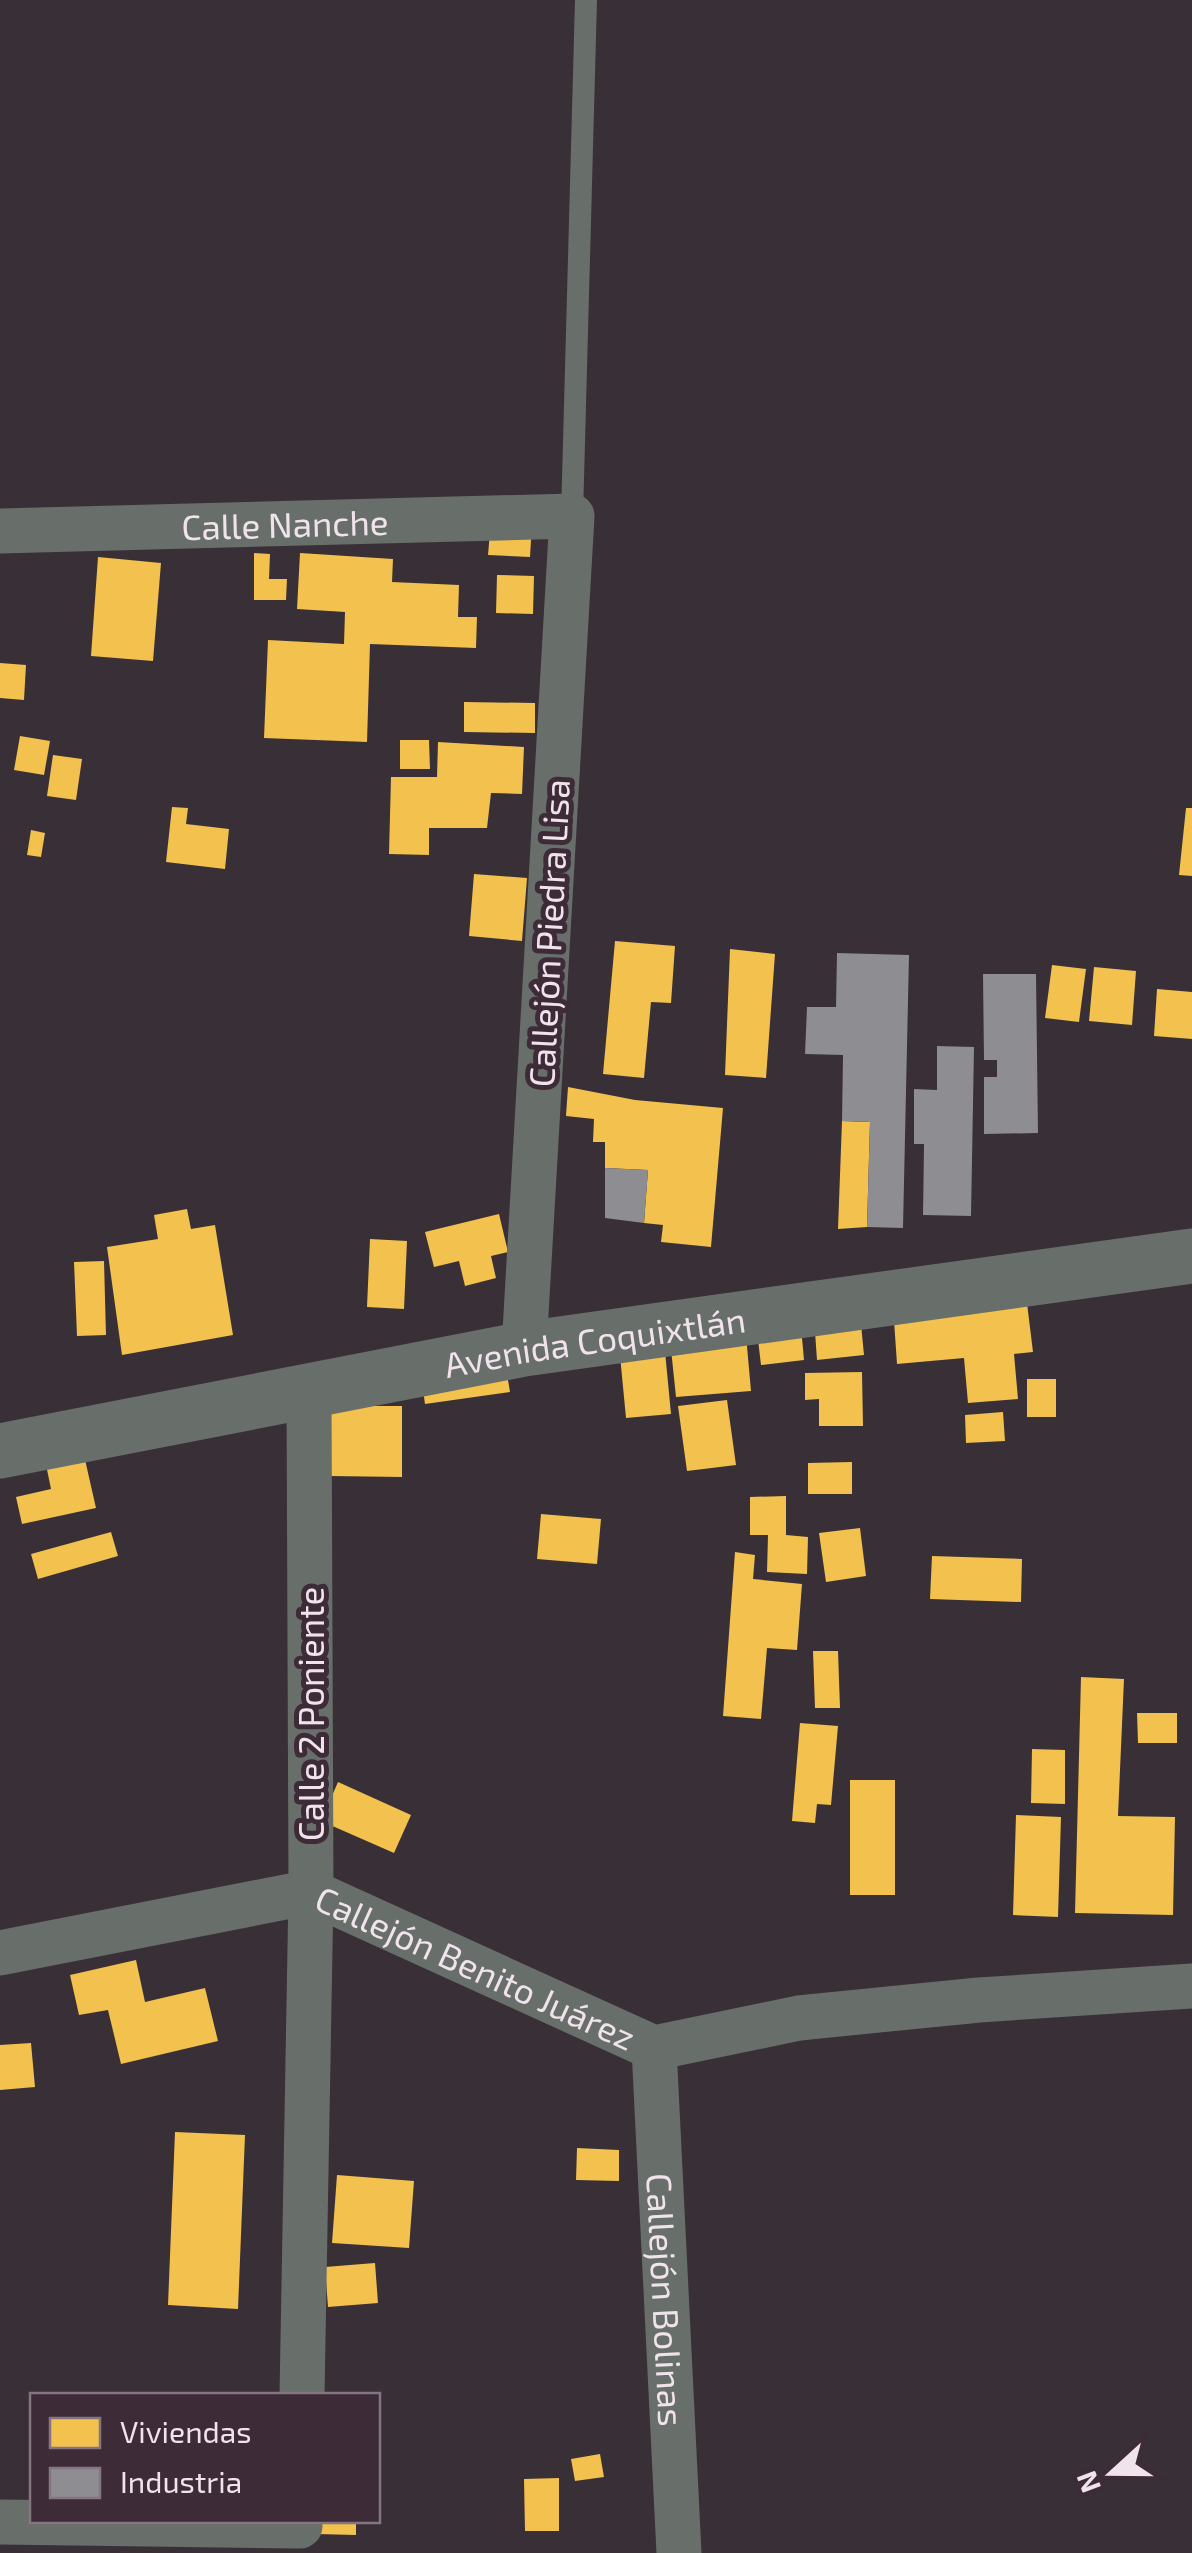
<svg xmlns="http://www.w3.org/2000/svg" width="1192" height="2553" font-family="'Exo 2',sans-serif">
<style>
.homes{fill:#f2c14e}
.industry{fill:#8d8d92}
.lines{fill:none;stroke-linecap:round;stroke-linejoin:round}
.service{stroke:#686e6a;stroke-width:22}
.minor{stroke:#686e6a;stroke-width:45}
.tertiary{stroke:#686e6a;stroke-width:55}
.labels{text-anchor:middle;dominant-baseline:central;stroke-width:10;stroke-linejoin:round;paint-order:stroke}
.street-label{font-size:35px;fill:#f0e3ec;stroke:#3d2b38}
</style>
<rect width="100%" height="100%" fill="#392f36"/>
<!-- homes -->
<path class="homes" d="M 491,520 L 532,523 L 530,557 L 488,555 Z
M 254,553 L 270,554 L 269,579 L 287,579 L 286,600 L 254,600 Z
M 300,553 L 393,559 L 392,582 L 459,585 L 458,617 L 477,617 L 476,648 L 370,644 L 367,742 L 264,738 L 268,640 L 344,644 L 345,612 L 297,609 Z
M 98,557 L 161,563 L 153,661 L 91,656 Z
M 497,575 L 534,576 L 533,614 L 496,613 Z
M 0,663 L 26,665 L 24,700 L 0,698 Z
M 464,702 L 535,703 L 535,733 L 464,732 Z
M 20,736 L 50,741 L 44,775 L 14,770 Z
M 400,740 L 429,740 L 430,769 L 400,769 Z
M 438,742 L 524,747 L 522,794 L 491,793 L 487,828 L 429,828 L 429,855 L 389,854 L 391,777 L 437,777 Z
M 53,755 L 82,759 L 76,800 L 47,796 Z
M 172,807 L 188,808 L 186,824 L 229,829 L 225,869 L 166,862 Z
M 1186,808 L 1192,808 L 1192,876 L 1179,875 Z
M 31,830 L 45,833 L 41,857 L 27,855 Z
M 474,874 L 527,878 L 522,941 L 469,936 Z
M 615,941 L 675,946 L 671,1003 L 651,1002 L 644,1078 L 603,1074 Z
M 730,949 L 775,954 L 766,1078 L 725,1075 Z
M 1052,965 L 1086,969 L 1079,1022 L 1045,1018 Z
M 1094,967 L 1136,971 L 1132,1025 L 1089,1021 Z
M 1157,989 L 1192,992 L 1192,1039 L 1154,1036 Z
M 568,1087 L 635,1100 L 723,1108 L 711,1247 L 661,1242 L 663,1225 L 644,1223 L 648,1170 L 605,1168 L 605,1142 L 593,1142 L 594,1119 L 566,1116 Z
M 842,1121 L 870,1122 L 867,1227 L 838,1229 Z
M 187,1209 L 191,1229 L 215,1225 L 233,1335 L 122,1355 L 107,1247 L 158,1239 L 154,1215 Z
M 499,1214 L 508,1252 L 491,1256 L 496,1278 L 465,1286 L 459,1261 L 434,1267 L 425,1232 Z
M 370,1239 L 407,1241 L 404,1309 L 367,1307 Z
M 104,1261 L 106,1335 L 77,1336 L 74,1262 Z
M 1027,1303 L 1033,1352 L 1014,1354 L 1018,1399 L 968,1403 L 964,1358 L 897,1364 L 893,1306 Z
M 860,1314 L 864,1355 L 817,1360 L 814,1318 Z
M 745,1324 L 751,1391 L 676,1397 L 669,1330 Z
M 801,1327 L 804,1360 L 761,1365 L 757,1331 Z
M 664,1341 L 671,1414 L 626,1418 L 619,1345 Z
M 505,1362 L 510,1392 L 425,1404 L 421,1376 Z
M 862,1372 L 863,1426 L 819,1426 L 819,1399 L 805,1400 L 805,1373 Z
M 1027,1379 L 1056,1379 L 1056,1417 L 1027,1417 Z
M 727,1400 L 736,1465 L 687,1471 L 678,1406 Z
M 329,1406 L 402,1406 L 402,1477 L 329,1476 Z
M 1003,1412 L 1005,1441 L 966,1443 L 965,1415 Z
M 81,1442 L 96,1508 L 22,1524 L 16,1497 L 51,1489 L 43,1450 Z
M 852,1462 L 852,1494 L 808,1494 L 808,1463 Z
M 786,1496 L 786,1535 L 808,1537 L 807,1574 L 767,1572 L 768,1535 L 750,1535 L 750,1497 Z
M 541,1514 L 601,1519 L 597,1564 L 537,1559 Z
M 860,1528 L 866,1576 L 826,1582 L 819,1533 Z
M 111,1532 L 118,1556 L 38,1579 L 31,1554 Z
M 735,1552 L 755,1555 L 753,1579 L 802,1584 L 797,1650 L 767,1648 L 761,1719 L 723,1716 Z
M 932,1556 L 1022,1559 L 1021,1602 L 930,1599 Z
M 813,1651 L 838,1651 L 840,1708 L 815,1708 Z
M 1081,1677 L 1124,1679 L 1118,1816 L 1175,1817 L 1173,1915 L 1075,1913 Z
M 1137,1713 L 1177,1713 L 1177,1743 L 1138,1743 Z
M 800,1723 L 838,1726 L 831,1805 L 817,1804 L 815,1823 L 792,1821 Z
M 1032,1749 L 1065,1750 L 1065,1804 L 1031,1803 Z
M 850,1780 L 895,1780 L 895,1895 L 850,1895 Z
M 338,1782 L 411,1815 L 394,1853 L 321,1821 Z
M 1016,1815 L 1061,1817 L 1058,1917 L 1013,1915 Z
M 136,1960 L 145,2002 L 205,1988 L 218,2041 L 121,2064 L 108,2010 L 79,2015 L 70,1975 Z
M 31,2043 L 35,2087 L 0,2090 L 0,2045 Z
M 175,2132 L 245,2135 L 238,2309 L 168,2305 Z
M 577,2148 L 619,2150 L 619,2181 L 576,2180 Z
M 337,2175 L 414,2181 L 409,2248 L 332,2243 Z
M 375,2263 L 378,2303 L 328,2307 L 325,2267 Z
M 600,2454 L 604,2477 L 575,2481 L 571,2459 Z
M 559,2478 L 559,2531 L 525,2531 L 524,2479 Z
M 316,2520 L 356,2520 L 356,2535 L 316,2534 Z"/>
<!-- industry -->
<path class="industry" d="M 837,953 L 909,955 L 903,1228 L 867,1227 L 870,1122 L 842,1121 L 843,1055 L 805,1054 L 807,1007 L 836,1007 Z
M 983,974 L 1036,974 L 1038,1133 L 984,1134 L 984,1077 L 997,1077 L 997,1060 L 984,1060 Z
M 937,1046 L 974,1047 L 971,1216 L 923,1215 L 924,1144 L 914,1144 L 914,1089 L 937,1090 Z
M 605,1168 L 648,1170 L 644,1223 L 605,1218 Z"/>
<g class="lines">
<!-- service -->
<path class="service" d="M 572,516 L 586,0"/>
<!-- minor -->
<g class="minor">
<path id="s1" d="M 0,531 L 572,516 L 524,1349"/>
<path id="s2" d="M 0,1953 L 311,1892 L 654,2048 L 799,2018 L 979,2000 L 1192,1986"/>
<path id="s3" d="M 654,2048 L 679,2553"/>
<path d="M 302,2396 L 311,1892 L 309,1392"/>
<path d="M 0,2522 L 300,2526"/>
</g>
<!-- tertiary -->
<path class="tertiary" id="s4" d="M 0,1451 L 524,1349 L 1192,1256"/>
</g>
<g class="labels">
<!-- street labels -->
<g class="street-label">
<text stroke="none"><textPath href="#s1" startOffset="285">Calle Nanche</textPath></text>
<text transform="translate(548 933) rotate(-87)">Callejón Piedra Lisa</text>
<text stroke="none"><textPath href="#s4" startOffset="605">Avenida Coquixtlán</textPath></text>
<text transform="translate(310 1714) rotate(-90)">Calle 2 Poniente</text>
<text stroke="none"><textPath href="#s2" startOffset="498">Callejón Benito Juárez</textPath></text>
<text stroke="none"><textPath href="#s3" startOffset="252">Callejón Bolinas</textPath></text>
</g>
</g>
<!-- legend -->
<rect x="30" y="2393" width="350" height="130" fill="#3d2b38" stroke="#857580" stroke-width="2.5"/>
<rect x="50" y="2418" width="50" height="30" fill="#f2c14e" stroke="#857580" stroke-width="2.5"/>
<text x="120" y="2443" font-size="30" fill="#f0e3ec">Viviendas</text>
<rect x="50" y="2468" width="50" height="30" fill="#8d8d92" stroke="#857580" stroke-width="2.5"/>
<text x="120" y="2493" font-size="30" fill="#f0e3ec">Industria</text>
<!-- north arrow -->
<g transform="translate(1112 2473) rotate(249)" stroke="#3d2b38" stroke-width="8" paint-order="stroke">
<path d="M0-8L18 38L0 25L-18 38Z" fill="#f0e3ec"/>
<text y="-15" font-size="28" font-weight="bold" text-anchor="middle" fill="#f0e3ec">N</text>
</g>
</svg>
